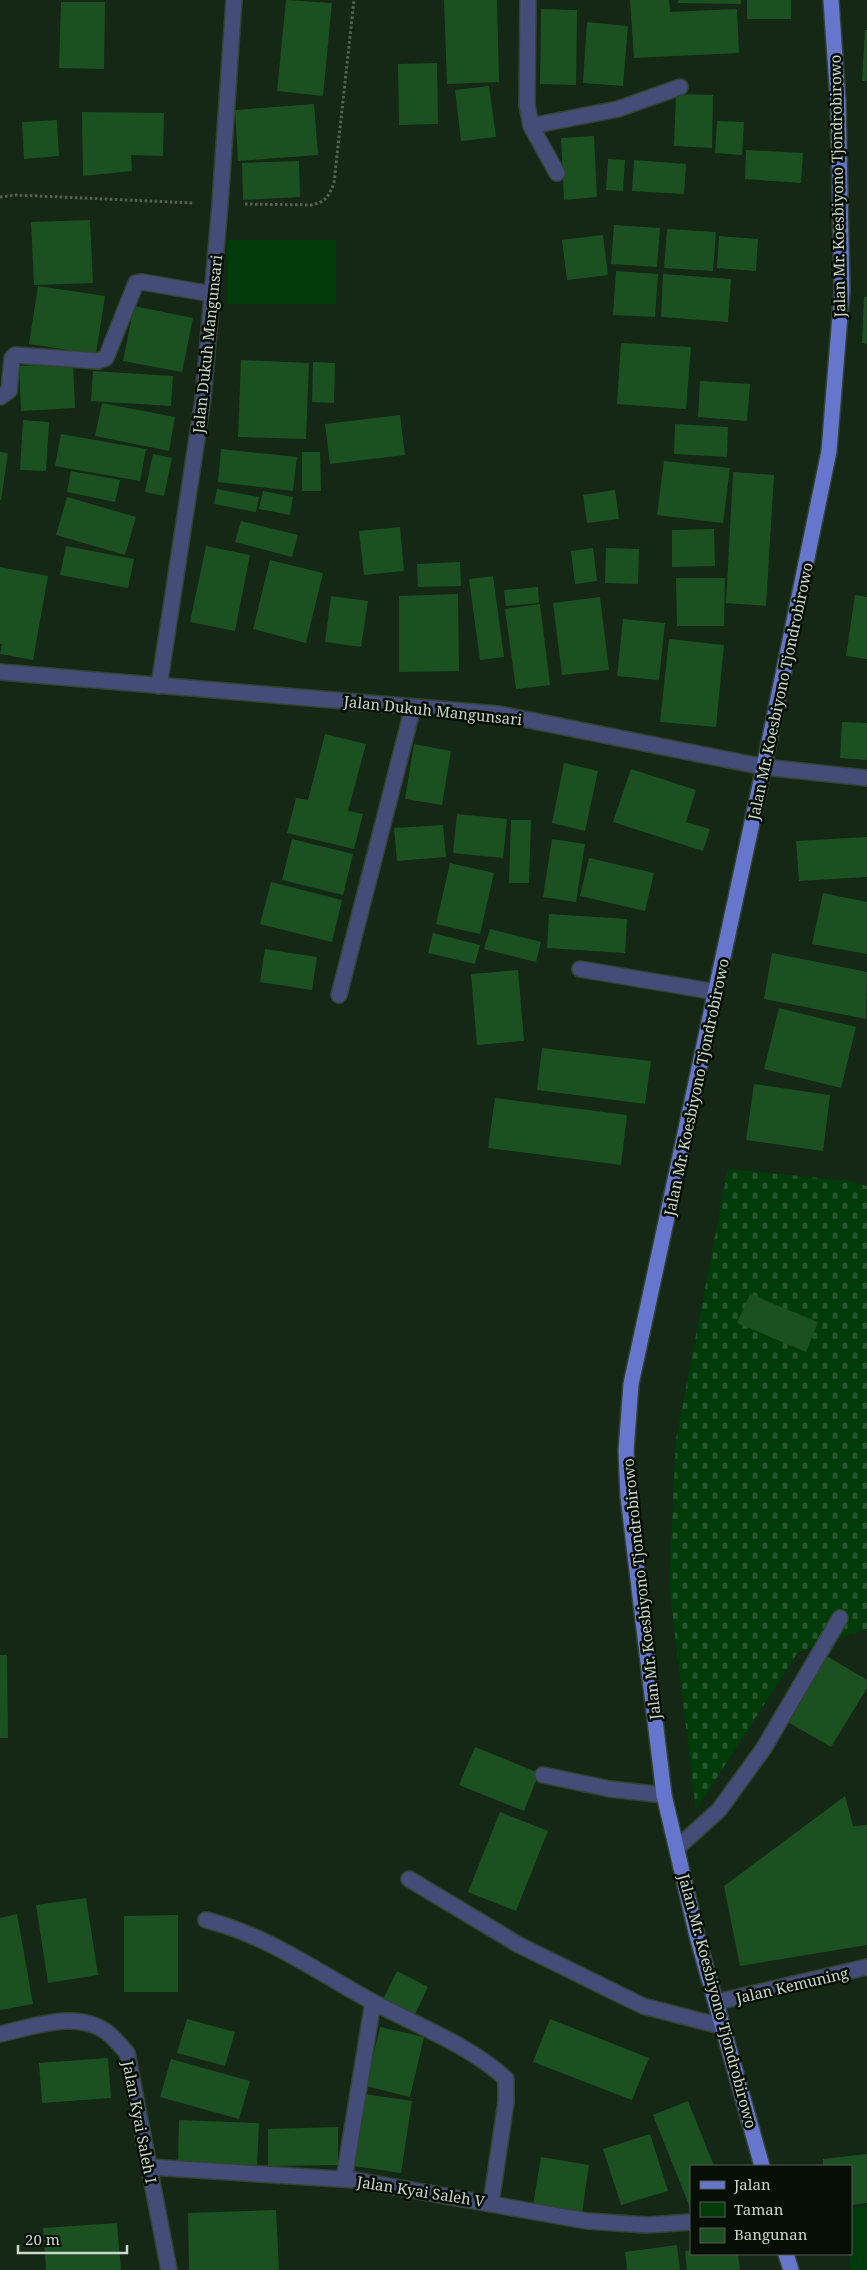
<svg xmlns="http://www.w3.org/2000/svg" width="867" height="2270" font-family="'Noto Serif',serif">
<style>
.green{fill:#013b0a}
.cemetery{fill:url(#cemetery-stones)}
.building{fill:#1b5120}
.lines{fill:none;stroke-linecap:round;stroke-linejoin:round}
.minor-casing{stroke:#324332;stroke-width:18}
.major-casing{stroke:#324332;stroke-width:18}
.path{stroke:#556555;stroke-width:3;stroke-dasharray:2.5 2.5;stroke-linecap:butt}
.minor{stroke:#444d77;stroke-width:15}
.major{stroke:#6676cd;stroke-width:15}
.labels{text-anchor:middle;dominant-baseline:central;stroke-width:5;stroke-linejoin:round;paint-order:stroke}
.street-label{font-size:15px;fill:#cbd7cb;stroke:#060e06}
</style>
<defs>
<pattern id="cemetery-stones" width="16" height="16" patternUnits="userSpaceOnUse" patternTransform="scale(1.25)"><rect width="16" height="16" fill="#013b0a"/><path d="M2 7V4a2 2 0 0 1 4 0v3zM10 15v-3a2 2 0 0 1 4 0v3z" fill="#25572c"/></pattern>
</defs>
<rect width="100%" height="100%" fill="#152715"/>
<!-- green -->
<path class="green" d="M 228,240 L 336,240 L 336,304 L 227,304 Z
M 867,2206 L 867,2270 L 851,2270 L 849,2254 L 851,2254 L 851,2208 Z"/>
<!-- cemetery -->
<path class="cemetery" d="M 728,1169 L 850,1181 L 867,1186 L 867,1629 L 798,1652 L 696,1810 L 669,1585 L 676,1439 Z"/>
<!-- building -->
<path class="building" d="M 286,0 L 332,3 L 323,96 L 277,91 Z
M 444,0 L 497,0 L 499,82 L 447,84 Z
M 630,0 L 669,0 L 670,12 L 737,9 L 739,53 L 634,58 Z
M 678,0 L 741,0 L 741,4 L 678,3 Z
M 747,0 L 791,0 L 791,19 L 747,19 Z
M 61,2 L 105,2 L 104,69 L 59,68 Z
M 541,9 L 577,10 L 576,85 L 540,84 Z
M 587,22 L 628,26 L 623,86 L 583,83 Z
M 865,30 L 867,30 L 867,81 L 862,81 Z
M 437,63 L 438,124 L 399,125 L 398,64 Z
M 489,86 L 496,137 L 461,141 L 455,90 Z
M 676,94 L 713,95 L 712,148 L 674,146 Z
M 314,104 L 318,155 L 238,161 L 235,110 Z
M 82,112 L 164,113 L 163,156 L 131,155 L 132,171 L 83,176 Z
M 57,120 L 59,156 L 24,159 L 22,122 Z
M 717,121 L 744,122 L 742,155 L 715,153 Z
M 594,136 L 597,197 L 564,200 L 561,138 Z
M 746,150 L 803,153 L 801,183 L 745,179 Z
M 608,159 L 625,160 L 623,191 L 606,190 Z
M 634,160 L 686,164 L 684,194 L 632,191 Z
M 299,161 L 300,197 L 243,200 L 242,163 Z
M 90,220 L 93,283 L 34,285 L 31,222 Z
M 614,225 L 660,228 L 657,267 L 611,264 Z
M 667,229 L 716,232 L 713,271 L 664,268 Z
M 603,235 L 608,275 L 567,280 L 562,240 Z
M 719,236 L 758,239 L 756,271 L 717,268 Z
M 616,271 L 658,274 L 655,317 L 613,315 Z
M 663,274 L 731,279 L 728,322 L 661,317 Z
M 38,286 L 105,296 L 96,354 L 29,344 Z
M 864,297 L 867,297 L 867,344 L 862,343 Z
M 134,306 L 193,318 L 182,372 L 123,361 Z
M 621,343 L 691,347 L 686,409 L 617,404 Z
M 241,360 L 309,363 L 306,439 L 238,437 Z
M 313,362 L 335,363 L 334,403 L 312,402 Z
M 73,363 L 75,408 L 21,411 L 19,366 Z
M 93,371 L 173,376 L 171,406 L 91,401 Z
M 700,381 L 750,384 L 747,421 L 698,417 Z
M 102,403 L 175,417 L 169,451 L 95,436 Z
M 400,415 L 405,455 L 330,464 L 325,424 Z
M 23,420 L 49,422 L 46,471 L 20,470 Z
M 675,424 L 728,427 L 727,457 L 674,454 Z
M 61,434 L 146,449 L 140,481 L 55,466 Z
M 221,449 L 297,457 L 293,491 L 218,482 Z
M 0,452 L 8,453 L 1,500 L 0,500 Z
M 302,452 L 320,452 L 321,491 L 302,491 Z
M 153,454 L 172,458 L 164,496 L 145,492 Z
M 664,461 L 730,468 L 723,523 L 657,515 Z
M 71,471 L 120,480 L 115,502 L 67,492 Z
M 733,472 L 774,475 L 766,606 L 726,603 Z
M 217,489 L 259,497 L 256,512 L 214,504 Z
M 615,490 L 619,519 L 587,523 L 583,495 Z
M 263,491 L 293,497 L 290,515 L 259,509 Z
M 67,497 L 136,517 L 125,555 L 56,535 Z
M 241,521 L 298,535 L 292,557 L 235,542 Z
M 400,527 L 404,571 L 364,575 L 359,531 Z
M 714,529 L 715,566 L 672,567 L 672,530 Z
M 66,546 L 134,559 L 128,588 L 60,575 Z
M 206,546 L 250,555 L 235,631 L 190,622 Z
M 593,548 L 597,581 L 575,584 L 571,551 Z
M 606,548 L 639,549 L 638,584 L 605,583 Z
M 270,560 L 323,573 L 306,643 L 253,629 Z
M 460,562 L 461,586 L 418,587 L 417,564 Z
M 0,567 L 48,576 L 33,660 L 0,654 L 2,644 L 0,644 Z
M 493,576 L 504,657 L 480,660 L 469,579 Z
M 676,578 L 725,578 L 724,626 L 677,626 Z
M 538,587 L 539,603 L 506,606 L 504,590 Z
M 458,594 L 459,671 L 399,672 L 399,596 Z
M 855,595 L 867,597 L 867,659 L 846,656 Z
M 331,596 L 368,601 L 361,647 L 325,642 Z
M 600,597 L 609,670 L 562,675 L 553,603 Z
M 540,604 L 550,685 L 516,689 L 505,609 Z
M 623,619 L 665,623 L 659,680 L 617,676 Z
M 669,639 L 724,645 L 716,727 L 660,722 Z
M 842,722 L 867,723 L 867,760 L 840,758 Z
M 325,734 L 366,744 L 348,811 L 363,814 L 354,849 L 287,833 L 296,798 L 308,800 Z
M 414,744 L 451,751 L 442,805 L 405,799 Z
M 564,763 L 598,771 L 585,831 L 552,823 Z
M 631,769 L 696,790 L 686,822 L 710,829 L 703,851 L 613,822 Z
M 457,814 L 507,819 L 503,858 L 453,853 Z
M 511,820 L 531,820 L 529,883 L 509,883 Z
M 443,825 L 446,857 L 397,861 L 394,828 Z
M 867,837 L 867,877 L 799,881 L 796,841 Z
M 292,839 L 353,854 L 343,895 L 282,880 Z
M 552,839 L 585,844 L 576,902 L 543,897 Z
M 589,858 L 654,873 L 645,911 L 580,896 Z
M 450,863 L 494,873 L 480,934 L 436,924 Z
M 271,882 L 342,900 L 332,942 L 260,924 Z
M 823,893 L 867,902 L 867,954 L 812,944 Z
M 549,914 L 627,919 L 625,953 L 547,948 Z
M 490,929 L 541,942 L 536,962 L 484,949 Z
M 433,933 L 480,945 L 475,964 L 428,953 Z
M 265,949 L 317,957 L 312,990 L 260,982 Z
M 772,953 L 867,972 L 866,1019 L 764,999 Z
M 518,970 L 524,1041 L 477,1045 L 471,974 Z
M 779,1008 L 856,1027 L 841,1088 L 764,1069 Z
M 542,1048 L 651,1061 L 645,1104 L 537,1090 Z
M 754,1084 L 830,1095 L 823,1151 L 746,1140 Z
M 495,1098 L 627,1115 L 621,1165 L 488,1148 Z
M 750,1294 L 818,1322 L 806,1352 L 737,1323 Z
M 0,1655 L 7,1655 L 8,1738 L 0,1738 Z
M 825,1655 L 867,1680 L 867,1688 L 831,1747 L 786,1721 Z
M 475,1747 L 539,1773 L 524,1811 L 459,1785 Z
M 845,1796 L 853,1826 L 867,1825 L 867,1945 L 740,1966 L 724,1886 Z
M 500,1812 L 548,1831 L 516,1911 L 468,1892 Z
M 86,1898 L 98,1975 L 48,1983 L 36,1905 Z
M 17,1914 L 33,2004 L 0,2010 L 0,1918 Z
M 178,1915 L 178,1992 L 124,1992 L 124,1916 Z
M 397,1971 L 428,1987 L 415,2014 L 383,1999 Z
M 187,2019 L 235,2032 L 225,2066 L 177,2053 Z
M 550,2019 L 649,2058 L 632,2100 L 533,2062 Z
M 380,2027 L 424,2037 L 410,2097 L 366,2086 Z
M 108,2058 L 111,2098 L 42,2103 L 39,2063 Z
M 171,2059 L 250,2081 L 239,2119 L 160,2097 Z
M 364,2094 L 412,2101 L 401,2173 L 354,2166 Z
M 688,2101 L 714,2166 L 691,2166 L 691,2210 L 653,2115 Z
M 179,2120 L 259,2123 L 257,2167 L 178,2163 Z
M 338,2127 L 338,2165 L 268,2166 L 268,2129 Z
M 650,2134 L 668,2191 L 621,2205 L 603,2149 Z
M 867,2154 L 867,2203 L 851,2205 L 851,2166 L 823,2166 L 823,2159 Z
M 541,2157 L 589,2165 L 582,2213 L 533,2205 Z
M 276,2210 L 279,2270 L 189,2270 L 188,2213 Z
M 117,2223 L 121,2270 L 46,2270 L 43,2228 Z
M 677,2245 L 680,2270 L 627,2270 L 625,2252 Z
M 691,2250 L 691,2254 L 738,2254 L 740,2270 L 687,2270 L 685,2251 Z"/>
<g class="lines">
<defs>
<path id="minor" d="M 528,0 L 527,105 L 531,126 L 557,173
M 531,126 L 618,109 L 680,87
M 0,397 L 9,391 L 12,358 L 15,355 L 98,361 L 106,358 L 136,283 L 142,282 L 212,294
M 0,672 L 499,714 L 764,767 L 867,778
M 159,686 L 203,399 L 220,204 L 234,0
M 580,969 L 716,992
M 339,995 L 413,707
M 543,1775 L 610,1789 L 664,1795
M 678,1847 L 719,1810 L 764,1748 L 840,1618
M 409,1879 L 519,1945 L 643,2006 L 724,2027
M 206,1920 C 267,1935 319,1973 373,2002 C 416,2025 471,2046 506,2079 L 506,2102 L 491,2203
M 717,2002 L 867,1967
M 0,2034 C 34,2027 77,2009 108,2033 C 115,2039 121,2046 127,2053 L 169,2270
M 149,2167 L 355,2180 L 587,2221 L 647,2225 L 691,2222
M 344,2179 L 373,2002"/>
<path id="major" d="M 762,2166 L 697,1936 L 664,1795 L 628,1496 L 626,1451 L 631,1384 L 764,767 L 829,451 L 842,291 L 838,101 L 831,0
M 786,2254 L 791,2270"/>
</defs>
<!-- minor casing -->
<use href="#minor" class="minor-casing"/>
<!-- major casing -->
<use href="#major" class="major-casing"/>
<!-- path -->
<path class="path" d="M 0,197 L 16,195 L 194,203
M 245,204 L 311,205 C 326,202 329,196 334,183 L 354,0"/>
<!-- minor -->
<use href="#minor" class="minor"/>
<!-- major -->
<use href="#major" class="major"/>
</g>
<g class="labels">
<!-- street labels -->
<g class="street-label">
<text transform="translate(837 186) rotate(-91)">Jalan Mr. Koesbiyono Tjondrobirowo</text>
<text transform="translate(207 344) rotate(-84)">Jalan Dukuh Mangunsari</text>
<text transform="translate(780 691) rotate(-78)">Jalan Mr. Koesbiyono Tjondrobirowo</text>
<text transform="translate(433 710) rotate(6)">Jalan Dukuh Mangunsari</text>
<text transform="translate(696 1087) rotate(-78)">Jalan Mr. Koesbiyono Tjondrobirowo</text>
<text transform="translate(641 1589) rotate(-96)">Jalan Mr. Koesbiyono Tjondrobirowo</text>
<text transform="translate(792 1985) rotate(-13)">Jalan Kemuning</text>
<text transform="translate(718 2001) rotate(75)">Jalan Mr. Koesbiyono Tjondrobirowo</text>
<text transform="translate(140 2122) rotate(79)">Jalan Kyai Saleh I</text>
<text transform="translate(421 2191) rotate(9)">Jalan Kyai Saleh V</text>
</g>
</g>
<!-- legend -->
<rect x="690" y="2165" width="162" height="90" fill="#060e06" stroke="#555e55"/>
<rect x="700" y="2181" width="25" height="8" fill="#6676cd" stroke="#555e55"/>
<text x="734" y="2190" font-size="15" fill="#cbd7cb">Jalan</text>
<rect x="700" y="2202" width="25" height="15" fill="#013b0a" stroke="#555e55"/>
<text x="734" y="2215" font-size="15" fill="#cbd7cb">Taman</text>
<rect x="700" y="2228" width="25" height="15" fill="#1b5120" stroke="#555e55"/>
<text x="734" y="2240" font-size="15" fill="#cbd7cb">Bangunan</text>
<!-- scale -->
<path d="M18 2245v8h109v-8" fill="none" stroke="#cbd7cb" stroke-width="2.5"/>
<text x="25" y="2245" font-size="15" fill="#cbd7cb" stroke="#060e06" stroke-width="4" paint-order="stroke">20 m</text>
</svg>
